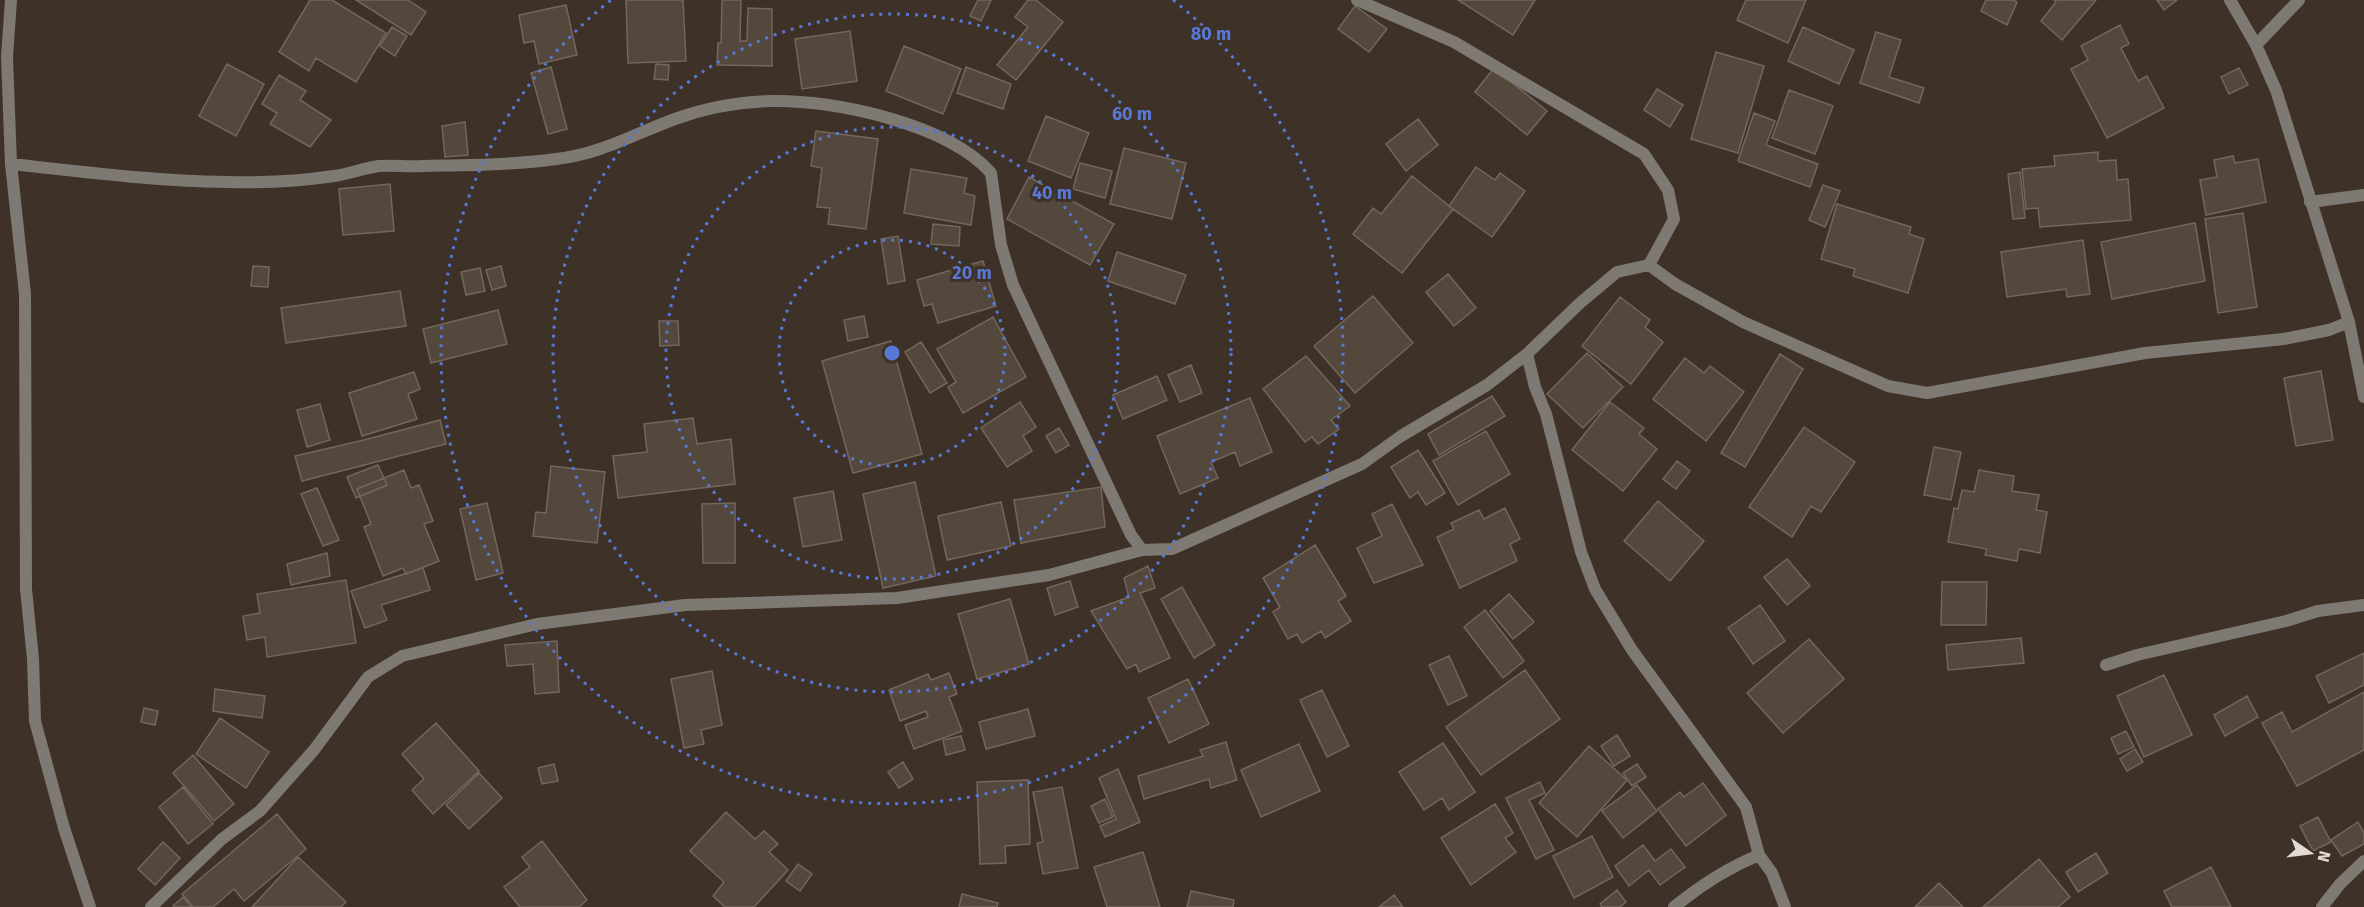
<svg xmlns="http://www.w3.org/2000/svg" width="2364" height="907" font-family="'Fira Sans',sans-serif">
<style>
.building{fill:#54473c;stroke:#74665b;stroke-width:1.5}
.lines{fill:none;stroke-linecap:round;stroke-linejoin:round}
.minor{stroke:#7f7974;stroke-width:12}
.ring{fill:none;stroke:#5878d7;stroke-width:3;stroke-dasharray:3 6}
.centre{fill:#5878d7;stroke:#3e3228;stroke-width:3}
.ring-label{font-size:18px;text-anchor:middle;font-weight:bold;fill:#5878d7;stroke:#3e3228;stroke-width:6;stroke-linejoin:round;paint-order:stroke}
</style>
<rect width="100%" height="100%" fill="#3e3228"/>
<!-- building -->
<path class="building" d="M 310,0 L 332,0 L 386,33 L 356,82 L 316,58 L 309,71 L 279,52 Z
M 356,0 L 408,0 L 426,12 L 411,35 Z
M 626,0 L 683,0 L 686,61 L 628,63 Z
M 722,0 L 741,0 L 740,41 L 747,41 L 748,8 L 772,9 L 772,66 L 717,65 L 718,43 L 721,43 Z
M 978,0 L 991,0 L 981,21 L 970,16 Z
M 1028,0 L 1036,0 L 1063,22 L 1016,80 L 997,65 L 1028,27 L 1015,17 Z
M 1458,0 L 1535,0 L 1513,35 Z
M 1746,0 L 1806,0 L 1788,43 L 1737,20 Z
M 1986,0 L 2013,0 L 2017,2 L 2007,25 L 1981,11 Z
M 2054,0 L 2096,0 L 2062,40 L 2041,21 L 2056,2 Z
M 2157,0 L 2177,0 L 2164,10 Z
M 566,5 L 577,55 L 539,64 L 534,41 L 524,43 L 519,15 Z
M 1355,6 L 1387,29 L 1369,52 L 1338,29 Z
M 2120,25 L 2129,44 L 2121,48 L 2138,81 L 2147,76 L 2164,108 L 2107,138 L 2071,69 L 2088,60 L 2081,46 Z
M 392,27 L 407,36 L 395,56 L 380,46 Z
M 1803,27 L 1854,50 L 1839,84 L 1788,61 Z
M 850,31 L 857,81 L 802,89 L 795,39 Z
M 1876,32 L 1901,40 L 1889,77 L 1924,88 L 1919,103 L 1860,83 Z
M 904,46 L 961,69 L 943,114 L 886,91 Z
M 1716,52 L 1764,66 L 1738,153 L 1691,139 Z
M 227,64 L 264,84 L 236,136 L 199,116 Z
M 656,64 L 669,65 L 668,80 L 654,79 Z
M 551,67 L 567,129 L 548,134 L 531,73 Z
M 966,67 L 1011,84 L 1003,109 L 957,93 Z
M 1494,68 L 1547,111 L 1527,135 L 1475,92 Z
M 2239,68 L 2248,85 L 2229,94 L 2221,77 Z
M 279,75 L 306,91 L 300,100 L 331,120 L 310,147 L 270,124 L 277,113 L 262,104 Z
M 1657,89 L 1683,105 L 1670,127 L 1644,110 Z
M 1789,90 L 1833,106 L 1815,154 L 1772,138 Z
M 1754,113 L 1775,121 L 1766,145 L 1818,164 L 1810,187 L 1738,161 Z
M 1046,116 L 1089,133 L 1071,178 L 1028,161 Z
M 1418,119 L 1438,145 L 1406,171 L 1386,144 Z
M 465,122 L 468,155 L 445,157 L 442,126 Z
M 816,131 L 878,139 L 866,229 L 828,224 L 830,208 L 817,207 L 822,168 L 811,166 Z
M 1124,148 L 1186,163 L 1172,219 L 1110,204 Z
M 2098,152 L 2098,161 L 2116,160 L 2117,180 L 2128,179 L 2131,220 L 2040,227 L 2038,208 L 2026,209 L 2022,169 L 2055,166 L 2054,156 Z
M 2233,156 L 2235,163 L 2258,159 L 2266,202 L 2206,215 L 2200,180 L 2217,177 L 2214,160 Z
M 1080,163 L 1112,171 L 1105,198 L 1073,189 Z
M 1476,167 L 1495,180 L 1500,173 L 1525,191 L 1492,237 L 1449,206 Z
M 911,169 L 967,178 L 964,193 L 975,196 L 971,225 L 904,213 Z
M 2020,172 L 2025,218 L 2013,219 L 2008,174 Z
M 1412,176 L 1453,209 L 1402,273 L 1353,234 L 1373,208 L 1381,214 Z
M 1029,177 L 1114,224 L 1090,265 L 1007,219 Z
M 390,184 L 394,231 L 343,235 L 339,189 Z
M 1823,185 L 1840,191 L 1825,227 L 1809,220 Z
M 1837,204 L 1911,227 L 1909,234 L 1924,239 L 1908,293 L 1853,276 L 1855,269 L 1821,259 Z
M 2243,213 L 2257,307 L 2218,313 L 2205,219 Z
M 2195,223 L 2205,281 L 2112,299 L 2101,242 Z
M 933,224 L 960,227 L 959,246 L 931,244 Z
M 898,236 L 905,281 L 888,284 L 881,239 Z
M 2083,240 L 2090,294 L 2067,297 L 2066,289 L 2007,297 L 2001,252 Z
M 1117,252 L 1186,275 L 1175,304 L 1108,281 Z
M 983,261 L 996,306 L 938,323 L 932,304 L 924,306 L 917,280 Z
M 253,266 L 269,267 L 268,287 L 251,286 Z
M 501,266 L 506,286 L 492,290 L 486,270 Z
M 480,268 L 485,291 L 466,295 L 461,272 Z
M 1448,274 L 1476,308 L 1454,326 L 1426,292 Z
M 400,291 L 406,326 L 286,343 L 281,308 Z
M 1373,296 L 1413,343 L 1355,393 L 1314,346 Z
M 1620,297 L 1650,320 L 1645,327 L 1663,342 L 1631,384 L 1582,346 Z
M 498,310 L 507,344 L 431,363 L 423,329 Z
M 864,316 L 868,337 L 848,341 L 844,320 Z
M 993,317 L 1026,377 L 963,413 L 948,387 L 956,382 L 937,349 Z
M 659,321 L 678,321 L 679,345 L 660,346 Z
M 891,341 L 922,454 L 853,473 L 822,361 Z
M 921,342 L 947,383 L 930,393 L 905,352 Z
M 1587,353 L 1623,387 L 1583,428 L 1547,394 Z
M 1780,354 L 1803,369 L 1745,467 L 1721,453 Z
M 1306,356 L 1350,406 L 1331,420 L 1339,429 L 1318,444 L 1312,437 L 1305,442 L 1263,389 Z
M 1685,358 L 1704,373 L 1710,366 L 1744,392 L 1706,441 L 1653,399 Z
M 1191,365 L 1202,393 L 1180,402 L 1168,375 Z
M 2321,371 L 2333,440 L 2296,446 L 2284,378 Z
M 414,372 L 420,389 L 408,394 L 417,419 L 362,436 L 349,393 Z
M 1157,376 L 1167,400 L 1123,419 L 1113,395 Z
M 1492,396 L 1505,416 L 1439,455 L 1428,434 Z
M 1250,398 L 1272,452 L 1240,466 L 1235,452 L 1211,462 L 1218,478 L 1180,494 L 1157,436 Z
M 1020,402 L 1036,427 L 1023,436 L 1032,451 L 1007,467 L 981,428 Z
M 1610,402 L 1644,428 L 1639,434 L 1657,449 L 1623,491 L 1572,450 Z
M 320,404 L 330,440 L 307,447 L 297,410 Z
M 693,418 L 697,444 L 731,439 L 735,484 L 618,498 L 613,456 L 647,452 L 644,424 Z
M 440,420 L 446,444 L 302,481 L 295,456 L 364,440 Z
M 1804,427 L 1855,462 L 1821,512 L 1811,506 L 1792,537 L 1749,507 Z
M 1059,428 L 1069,445 L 1056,453 L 1046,436 Z
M 1486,431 L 1510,474 L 1458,505 L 1433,461 Z
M 1934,447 L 1961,452 L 1951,500 L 1924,495 Z
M 1418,450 L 1445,493 L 1426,505 L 1418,492 L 1410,498 L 1391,467 Z
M 1677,461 L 1690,471 L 1676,489 L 1663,479 Z
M 378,465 L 387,485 L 356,498 L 347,477 Z
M 551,466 L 605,472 L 597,543 L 533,536 L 536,512 L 546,513 Z
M 404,470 L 411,488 L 419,485 L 433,521 L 424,524 L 439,561 L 406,574 L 403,568 L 383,576 L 364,527 L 371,524 L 357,489 Z
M 1979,470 L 2014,476 L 2012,491 L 2039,495 L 2036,510 L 2047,512 L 2040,553 L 2019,549 L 2017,561 L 1985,555 L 1987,549 L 1948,542 L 1954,508 L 1958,509 L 1962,490 L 1974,492 Z
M 915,482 L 936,576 L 883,588 L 863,494 Z
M 1101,487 L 1105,527 L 1021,543 L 1014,500 Z
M 317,488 L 339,540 L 323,546 L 301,494 Z
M 833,491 L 842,540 L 803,547 L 794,498 Z
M 1658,501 L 1704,541 L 1670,581 L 1624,541 Z
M 1001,502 L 1011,546 L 947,560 L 938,516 Z
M 487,503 L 503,573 L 476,580 L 460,509 Z
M 735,503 L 735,563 L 703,563 L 702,504 Z
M 1392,504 L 1423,565 L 1374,583 L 1357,548 L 1382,536 L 1372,514 Z
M 1505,508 L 1520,539 L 1510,544 L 1517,561 L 1460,588 L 1437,537 L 1454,529 L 1451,523 L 1479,510 L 1484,519 Z
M 1315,545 L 1346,596 L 1338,601 L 1351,621 L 1325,638 L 1321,631 L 1302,643 L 1297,634 L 1288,639 L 1273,612 L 1280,607 L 1263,578 Z
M 327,553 L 330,576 L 291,585 L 287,564 Z
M 1787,559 L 1810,586 L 1787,605 L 1764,577 Z
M 1148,566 L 1155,588 L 1140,593 L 1170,658 L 1139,672 L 1136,664 L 1127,669 L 1091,611 L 1129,597 L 1124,578 Z
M 423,568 L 430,590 L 381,605 L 387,620 L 365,628 L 351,591 Z
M 346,580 L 356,643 L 267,657 L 265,637 L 247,640 L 243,616 L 260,613 L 257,594 Z
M 1070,581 L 1078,607 L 1055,615 L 1047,588 Z
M 1942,582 L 1987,582 L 1986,625 L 1941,625 Z
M 1182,587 L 1215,645 L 1194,658 L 1161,599 Z
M 1509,594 L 1534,622 L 1513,639 L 1490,611 Z
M 1010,599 L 1029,664 L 977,679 L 958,614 Z
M 1760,605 L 1785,641 L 1753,664 L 1728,628 Z
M 1485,610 L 1524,661 L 1503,678 L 1464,627 Z
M 2021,638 L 2024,663 L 1948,670 L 1946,645 Z
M 1809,639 L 1844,679 L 1783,733 L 1747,693 Z
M 557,641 L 559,692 L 535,694 L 533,664 L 507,666 L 505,645 Z
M 2364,653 L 2364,685 L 2329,703 L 2316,676 Z
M 1449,656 L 1467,696 L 1448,705 L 1429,665 Z
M 1525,670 L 1560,719 L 1481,775 L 1446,727 Z
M 712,671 L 722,725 L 701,730 L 704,744 L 684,748 L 671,679 Z
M 949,673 L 957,694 L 949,697 L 962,731 L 914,749 L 905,725 L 928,717 L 926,711 L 900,721 L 889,690 L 928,674 L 931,680 Z
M 2164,675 L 2192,735 L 2144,757 L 2117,696 Z
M 1188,679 L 1209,724 L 1169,743 L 1148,698 Z
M 215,689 L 265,696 L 262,718 L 213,711 Z
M 1322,690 L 1349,746 L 1327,757 L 1300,700 Z
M 2364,692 L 2364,750 L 2297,786 L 2262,723 L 2282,712 L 2292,732 Z
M 2247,696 L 2258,717 L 2225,736 L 2214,715 Z
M 144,708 L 158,711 L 155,725 L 141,722 Z
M 1028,709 L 1035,736 L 986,749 L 979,722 Z
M 220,718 L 269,752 L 246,788 L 196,754 Z
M 436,723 L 479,771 L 433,814 L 412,790 L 424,779 L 402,754 Z
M 2126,731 L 2134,747 L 2118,754 L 2111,738 Z
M 1617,735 L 1630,756 L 1614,766 L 1601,746 Z
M 961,736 L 965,750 L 946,755 L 943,740 Z
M 1226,742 L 1237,780 L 1211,788 L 1209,779 L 1144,799 L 1138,776 L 1203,756 L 1200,750 Z
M 1443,743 L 1475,792 L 1449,810 L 1442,798 L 1424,810 L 1399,772 Z
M 1299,744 L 1320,791 L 1261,817 L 1241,770 Z
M 1589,746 L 1627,780 L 1577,837 L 1539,803 Z
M 2135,749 L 2143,762 L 2127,771 L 2120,759 Z
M 193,755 L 234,804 L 214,821 L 173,773 Z
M 903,762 L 913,779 L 899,788 L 888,772 Z
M 554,764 L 558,781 L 542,784 L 538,768 Z
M 1637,764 L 1646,777 L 1632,786 L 1623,773 Z
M 1118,769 L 1140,822 L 1105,837 L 1100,826 L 1116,819 L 1099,778 Z
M 479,773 L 502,798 L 469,829 L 446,805 Z
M 1028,780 L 1030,844 L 1005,846 L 1006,863 L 980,864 L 977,782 Z
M 1540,782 L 1545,793 L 1529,800 L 1554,850 L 1536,859 L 1506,798 Z
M 1703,783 L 1726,815 L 1686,846 L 1658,809 L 1680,792 L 1684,797 Z
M 1637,785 L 1657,811 L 1623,838 L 1602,811 Z
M 183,787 L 213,824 L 188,844 L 159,807 Z
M 1062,787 L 1078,868 L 1043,874 L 1037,843 L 1043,842 L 1033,792 Z
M 1105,799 L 1113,817 L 1099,823 L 1091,806 Z
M 1495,804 L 1513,833 L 1505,838 L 1516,852 L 1471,885 L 1441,838 Z
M 726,812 L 755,839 L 764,831 L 778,844 L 769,852 L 788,870 L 754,907 L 725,907 L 713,896 L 724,882 L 690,851 Z
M 277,814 L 306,849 L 244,901 L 234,889 L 213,907 L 193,907 L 182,894 Z
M 2318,817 L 2331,842 L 2313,851 L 2300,826 Z
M 2358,822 L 2364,833 L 2364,844 L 2342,856 L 2331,840 Z
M 1592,836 L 1613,877 L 1574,898 L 1553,856 Z
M 542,841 L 587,900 L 579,907 L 520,907 L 504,887 L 530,867 L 522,857 Z
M 163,842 L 180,858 L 155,885 L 138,869 Z
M 1643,845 L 1655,861 L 1671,849 L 1685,867 L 1660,885 L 1649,870 L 1629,886 L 1615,866 Z
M 1143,852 L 1160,907 L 1107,907 L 1094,867 Z
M 2096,853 L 2108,873 L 2078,892 L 2066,872 Z
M 298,857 L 346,902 L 341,907 L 252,907 Z
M 2039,859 L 2070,897 L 2058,907 L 1983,907 Z
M 798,864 L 812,874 L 800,891 L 786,881 Z
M 2211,867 L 2231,907 L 2172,907 L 2164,891 Z
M 1939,883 L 1963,907 L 1915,907 Z
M 1617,890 L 1626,902 L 1620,907 L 1602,907 L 1600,904 Z
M 1191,891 L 1234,900 L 1233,907 L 1187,907 Z
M 962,894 L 998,903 L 997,907 L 959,907 Z
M 1394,895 L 1403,907 L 1379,907 Z
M 183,897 L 192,907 L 174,907 L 173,906 Z"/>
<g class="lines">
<!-- minor -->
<path class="minor" d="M 11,0 L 7,57 L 11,164 L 25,294 L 26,589 L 33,659 L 35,721 L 64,828 L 90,907
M 1357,0 L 1454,42 L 1644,154 L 1668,190 L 1674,219 L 1649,265
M 2230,0 L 2256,45 L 2276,90 L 2349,322 L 2364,397
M 2256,45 L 2299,0
M 11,164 C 83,172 155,181 228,182 C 262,183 300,181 334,176 C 349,174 364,168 379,166 C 393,165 409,167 424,166 C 468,165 513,165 556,159 C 601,154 634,134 675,119 C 705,108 738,102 770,101 C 833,99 948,124 991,173 L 1001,245 L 1013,285 L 1131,535 L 1142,550
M 2310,202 L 2364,195
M 1527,354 L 1535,387 L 1546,414 L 1581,552 L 1595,589 L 1632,650 L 1746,807 L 1759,855 L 1772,873 L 1785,907
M 2106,665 L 2137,655 L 2286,621 L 2318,611 L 2364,605
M 151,907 L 222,839 L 260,811 L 314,750 L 368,677 L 402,656 L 537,624 L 685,605 L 897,598 L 1049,575 L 1142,550 L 1172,549 L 1362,464 L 1401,436 L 1487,385 L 1527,354 L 1580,303 L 1617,272 L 1649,265 L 1675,284 L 1743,322 L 1888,386 L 1927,393 L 2145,353 L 2284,339 L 2329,330 L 2349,322
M 1674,907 C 1701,885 1727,868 1759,855
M 2322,907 L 2340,884 L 2364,861"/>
</g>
<!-- distance rings -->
<g class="ring">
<circle cx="892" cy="353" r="113"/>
<circle cx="892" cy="353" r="226"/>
<circle cx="892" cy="353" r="339"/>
<path d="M1173 0A451 451 0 1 1 611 0"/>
</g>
<circle cx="892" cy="353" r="9" class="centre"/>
<g class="ring-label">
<text x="1211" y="40">80 m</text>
<text x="1132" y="120">60 m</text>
<text x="1052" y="199">40 m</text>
<text x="972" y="279">20 m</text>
</g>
<!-- north arrow -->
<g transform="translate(2310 853) rotate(104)" stroke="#3e3228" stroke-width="4.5" paint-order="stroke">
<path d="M0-4.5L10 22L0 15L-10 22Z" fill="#e3dbd5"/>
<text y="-9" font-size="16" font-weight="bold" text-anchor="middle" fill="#e3dbd5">N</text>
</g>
</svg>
